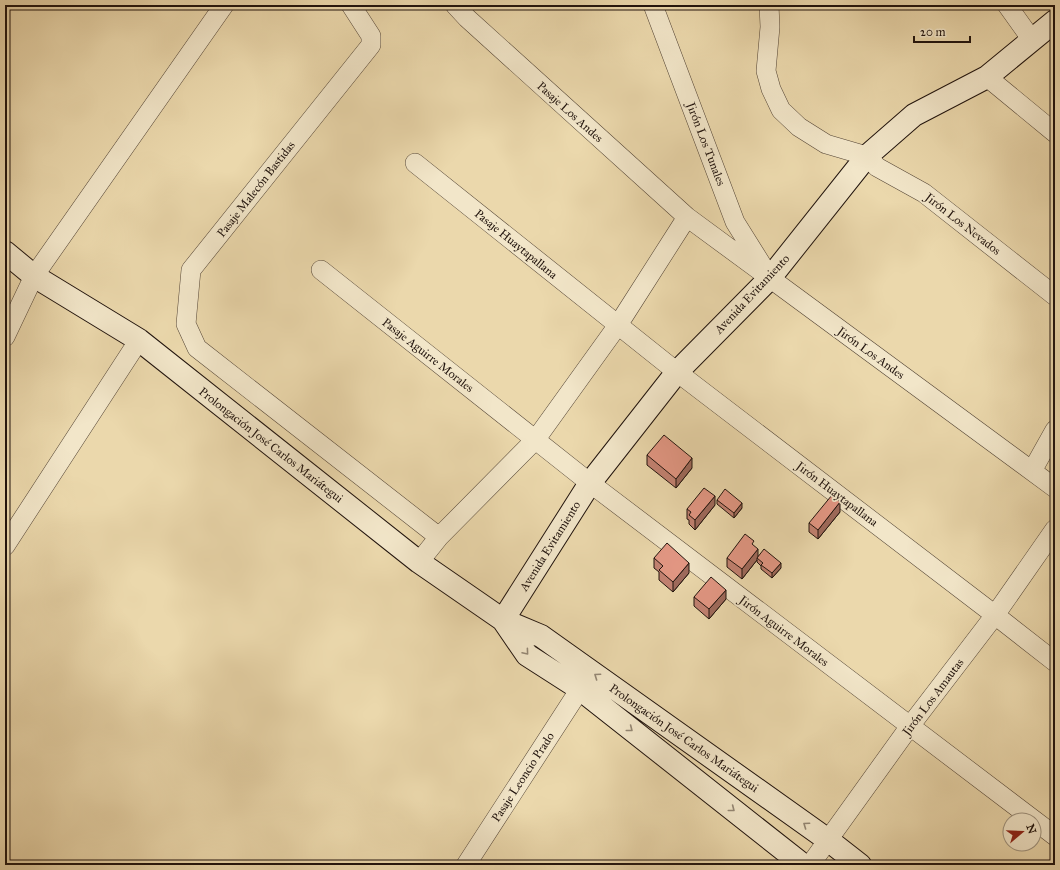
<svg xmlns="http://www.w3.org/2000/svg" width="1060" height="870" font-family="'IM FELL Great Primer',serif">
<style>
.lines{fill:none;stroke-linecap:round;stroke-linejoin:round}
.street-casing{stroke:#534435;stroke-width:20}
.secondary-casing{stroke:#20130d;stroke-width:24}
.street{stroke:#f2e6c9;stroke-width:19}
.secondary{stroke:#f2e6c9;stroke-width:22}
.wall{fill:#c38272;stroke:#20130d}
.shaded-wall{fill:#9f6a5c;stroke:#20130d}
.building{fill:#e39784;stroke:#20130d}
.oneway{stroke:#948774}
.labels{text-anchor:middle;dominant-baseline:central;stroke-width:3.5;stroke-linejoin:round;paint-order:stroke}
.street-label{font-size:12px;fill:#20130d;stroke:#f2e6c9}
</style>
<rect width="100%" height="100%" fill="#ebd8ac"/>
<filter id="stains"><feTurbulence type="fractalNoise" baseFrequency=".005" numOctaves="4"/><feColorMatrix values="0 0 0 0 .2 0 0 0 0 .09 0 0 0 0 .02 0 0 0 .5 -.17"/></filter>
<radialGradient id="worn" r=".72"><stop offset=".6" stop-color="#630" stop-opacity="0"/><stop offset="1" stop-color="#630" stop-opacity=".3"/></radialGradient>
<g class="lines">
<defs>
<path id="street" d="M 351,5 L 371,36 L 371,45 L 191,270 L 186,324 L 197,348 L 439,537
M 455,5 L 467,18 L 687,217 L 1055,488
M 653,5 L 735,222 L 765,270
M 769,5 L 770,27 L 766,71 L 771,89 L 781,110 L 799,127 L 826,144 L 867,156 L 877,167 L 924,193 L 1055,296
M 1007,5 L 1032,40
M 987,77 L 1055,133
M 415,163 L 677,372 L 995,615 L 1055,662
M 321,270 L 590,483 L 1034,820
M 5,337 L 34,276 L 224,5
M 1032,471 L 1055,430
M 5,546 L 139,340
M 419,562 L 439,537 L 536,439 L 618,325 L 687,217
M 1034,820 L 1055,836
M 466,865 L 580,689
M 810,865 L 910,726 L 995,615 L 1055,529"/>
<path id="secondary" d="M 5,252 L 34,276 L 139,340 L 419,562 L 503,620 L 541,636 L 828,840 L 860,865
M 503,620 L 590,483 L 677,372 L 770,278 L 867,156 L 914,115 L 987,77 L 1055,21
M 503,620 L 527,655 L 580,689 L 803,865"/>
</defs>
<!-- street casing -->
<use href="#street" class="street-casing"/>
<!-- secondary casing -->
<use href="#secondary" class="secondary-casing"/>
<!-- street -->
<use href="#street" class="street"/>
<!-- secondary -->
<use href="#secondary" class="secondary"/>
</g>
<!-- wall -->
<path class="wall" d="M 647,455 L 692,468 L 676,488 L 647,465 Z
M 717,500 L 742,508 L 734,518 L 717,504 Z
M 715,505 L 695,530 L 689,524 L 689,520 L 687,519 L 687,509 Z
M 840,512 L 818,539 L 809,532 L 809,523 Z
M 754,546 L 758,556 L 781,568 L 772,578 L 761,569 L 761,566 L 757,562 L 757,560 L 742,579 L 727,567 L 727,558 Z
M 654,558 L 689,573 L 673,592 L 659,580 L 659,572 L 654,568 Z
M 694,597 L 726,599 L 709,619 L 694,606 Z"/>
<!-- shaded-wall -->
<path class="shaded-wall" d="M 692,458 L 692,468 L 676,488 L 676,479 Z
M 715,496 L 715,505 L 695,530 L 695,520 Z
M 840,502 L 840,512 L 818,539 L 818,530 Z
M 742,503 L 742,508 L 734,518 L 734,513 Z
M 758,549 L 758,558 L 757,558 L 757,560 L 742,579 L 742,569 Z
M 689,563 L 689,573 L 673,592 L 673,582 Z
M 781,563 L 781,568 L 772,578 L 772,573 Z
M 726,590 L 726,599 L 709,619 L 709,609 Z"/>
<!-- building -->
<path class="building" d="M 664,435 L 692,458 L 676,479 L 647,455 Z
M 704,488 L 715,496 L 695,520 L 689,515 L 691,512 L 687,509 Z
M 725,489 L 742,503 L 734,513 L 717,500 Z
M 832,495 L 840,502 L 818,530 L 809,523 Z
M 745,534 L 754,541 L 752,544 L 758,549 L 742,569 L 727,558 Z
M 667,543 L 689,563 L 673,582 L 659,570 L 663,566 L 654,558 Z
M 764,549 L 781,563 L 772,573 L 761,565 L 763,563 L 757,558 Z
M 711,577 L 726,590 L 709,609 L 694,597 Z"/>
<!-- one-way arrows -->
<defs><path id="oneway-chevron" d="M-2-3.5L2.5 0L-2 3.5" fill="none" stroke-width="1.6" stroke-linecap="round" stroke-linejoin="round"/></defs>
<g class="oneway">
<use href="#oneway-chevron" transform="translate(526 652) rotate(50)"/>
<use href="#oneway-chevron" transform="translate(597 676) rotate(-145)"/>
<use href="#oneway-chevron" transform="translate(630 729) rotate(38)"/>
<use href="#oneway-chevron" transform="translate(732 809) rotate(38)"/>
<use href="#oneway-chevron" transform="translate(806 825) rotate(-145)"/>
</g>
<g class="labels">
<!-- street labels -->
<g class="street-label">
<text transform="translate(570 112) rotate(42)">Pasaje Los Andes</text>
<text transform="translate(706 144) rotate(69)">Jirón Los Tunales</text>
<text transform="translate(256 189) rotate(-52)">Pasaje Malecón Bastidas</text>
<text transform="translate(963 224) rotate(38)">Jirón Los Nevados</text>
<text transform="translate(516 244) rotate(39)">Pasaje Huaytapallana</text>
<text transform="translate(752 294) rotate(-47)">Avenida Evitamiento</text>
<text transform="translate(871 353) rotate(36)">Jirón Los Andes</text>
<text transform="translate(428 355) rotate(38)">Pasaje Aguirre Morales</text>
<text transform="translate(271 445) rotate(38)">Prolongación José Carlos Mariátegui</text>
<text transform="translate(837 494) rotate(37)">Jirón Huaytapallana</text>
<text transform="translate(550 546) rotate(-58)">Avenida Evitamiento</text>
<text transform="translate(784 631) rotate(37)">Jirón Aguirre Morales</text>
<text transform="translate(933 697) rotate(-53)">Jirón Los Amautas</text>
<text transform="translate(684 738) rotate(35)">Prolongación José Carlos Mariátegui</text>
<text transform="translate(523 777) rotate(-57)">Pasaje Leoncio Prado</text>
</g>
</g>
<!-- margin -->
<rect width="1060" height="870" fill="none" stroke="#ebd8ac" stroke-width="20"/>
<rect x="6" y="6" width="1048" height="858" fill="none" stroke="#20130d" stroke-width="2"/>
<rect x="10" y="10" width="1040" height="850" fill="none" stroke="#20130d"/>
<!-- north arrow -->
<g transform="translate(1022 832) rotate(71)"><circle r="19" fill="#f2e6c9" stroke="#9e927e"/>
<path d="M0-3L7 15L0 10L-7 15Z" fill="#8f2418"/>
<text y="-6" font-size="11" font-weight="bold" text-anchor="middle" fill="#20130d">N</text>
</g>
<!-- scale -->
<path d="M914 36v6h56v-6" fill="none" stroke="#20130d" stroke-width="2"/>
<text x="920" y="36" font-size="12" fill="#20130d" stroke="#f2e6c9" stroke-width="3" paint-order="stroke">20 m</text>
<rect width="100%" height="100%" filter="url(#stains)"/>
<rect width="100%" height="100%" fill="url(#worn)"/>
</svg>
